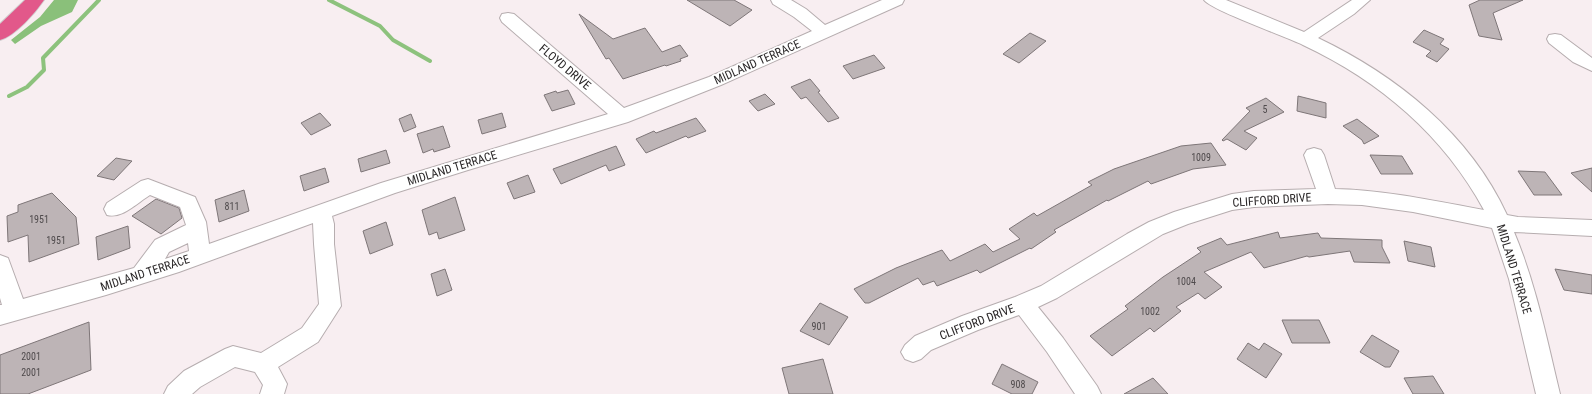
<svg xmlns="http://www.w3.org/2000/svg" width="1592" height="394" font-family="'Roboto Condensed',sans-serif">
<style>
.forest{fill:#8ac07a}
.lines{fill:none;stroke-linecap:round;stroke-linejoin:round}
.stream{stroke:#8dc27d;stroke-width:4}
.building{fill:#bdb4b6;stroke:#7e7678}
.minor-casing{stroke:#b6adaf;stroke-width:2}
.highway-casing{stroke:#d0cfd0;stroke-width:2}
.minor{fill:#fff;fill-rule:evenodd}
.highway{fill:#e2588a;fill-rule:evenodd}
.labels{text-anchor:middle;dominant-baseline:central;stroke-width:3.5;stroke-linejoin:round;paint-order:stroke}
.number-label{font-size:10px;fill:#4f4a4c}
.street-label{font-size:12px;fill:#2a2728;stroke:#fff}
</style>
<rect width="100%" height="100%" fill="#f8eef1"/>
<!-- forest -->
<path class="forest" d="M 54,0 L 78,0 L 72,12 L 41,26 L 15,44 L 11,40 L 40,17 Z"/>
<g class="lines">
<!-- stream -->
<path class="stream" d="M 329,0 L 380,26 L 393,40 L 430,61
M 9,96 L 27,87 L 44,70 L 43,58 L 99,0"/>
</g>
<!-- building -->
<path class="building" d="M 687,0 L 734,0 L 752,10 L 730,26 Z
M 1480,0 L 1523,0 L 1493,13 L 1502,40 L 1479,36 L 1469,5 Z
M 579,14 L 613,39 L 645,28 L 662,52 L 680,45 L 688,56 L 680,59 L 681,61 L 666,66 L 665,65 L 623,79 L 609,58 L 606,59 Z
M 1424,30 L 1444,39 L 1440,44 L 1449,49 L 1437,62 L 1426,56 L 1431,51 L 1413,42 Z
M 1030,33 L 1046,41 L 1019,63 L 1003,54 Z
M 874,55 L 885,68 L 853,79 L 843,66 Z
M 810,79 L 820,91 L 818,92 L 839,118 L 828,122 L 806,97 L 801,99 L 791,87 Z
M 568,90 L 575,104 L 552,111 L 544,95 L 556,91 L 557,93 Z
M 765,94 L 775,104 L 758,111 L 749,101 Z
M 1298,96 L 1326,103 L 1326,118 L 1297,111 Z
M 1266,98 L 1284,112 L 1244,131 L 1257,138 L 1246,150 L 1227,139 L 1223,141 L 1222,140 L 1250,111 L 1246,108 Z
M 320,113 L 331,125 L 311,135 L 301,123 Z
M 502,113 L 506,127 L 482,134 L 478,120 Z
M 411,114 L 416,127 L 404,132 L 399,119 Z
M 696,118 L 706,131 L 688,138 L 686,136 L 646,153 L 636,139 L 654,131 L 656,133 Z
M 1357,119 L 1379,136 L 1364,144 L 1362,140 L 1343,126 Z
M 443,126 L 450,147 L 434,152 L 433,149 L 423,153 L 417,134 Z
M 1211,143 L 1226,165 L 1193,169 L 1151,184 L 1148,181 L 1108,201 L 1107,200 L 1054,230 L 1056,232 L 1031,249 L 1030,248 L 980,273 L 977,270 L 937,286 L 934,281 L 923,285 L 918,278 L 869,303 L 865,303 L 854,289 L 896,268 L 942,250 L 950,261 L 985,244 L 993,252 L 1020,239 L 1009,229 L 1034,213 L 1037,216 L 1092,185 L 1088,182 L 1114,169 L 1181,146 Z
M 616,146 L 625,165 L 609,171 L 606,165 L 561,184 L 553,169 Z
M 386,150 L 390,163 L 361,172 L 358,159 Z
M 1370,155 L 1402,156 L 1413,174 L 1381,174 Z
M 116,158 L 132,161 L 114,180 L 97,176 Z
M 325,168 L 329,182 L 304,191 L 300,176 Z
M 1592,168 L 1592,192 L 1571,173 Z
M 1518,171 L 1545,172 L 1562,195 L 1534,195 Z
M 528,175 L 535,192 L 514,199 L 507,183 Z
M 244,190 L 249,211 L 219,222 L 215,200 Z
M 52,193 L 76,217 L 79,244 L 29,262 L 28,235 L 8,242 L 7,216 L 18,212 L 18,205 Z
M 455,197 L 465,230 L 439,239 L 437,232 L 429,235 L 422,210 Z
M 156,199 L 179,208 L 182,218 L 161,234 L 132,216 Z
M 386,222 L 393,245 L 370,254 L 363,231 Z
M 128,226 L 130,248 L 98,260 L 96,237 Z
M 1278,232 L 1280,238 L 1318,233 L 1321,238 L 1382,240 L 1382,247 L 1390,263 L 1354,262 L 1350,251 L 1309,257 L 1307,256 L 1264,268 L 1251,252 L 1204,272 L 1222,287 L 1205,299 L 1198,293 L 1176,307 L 1181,311 L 1154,332 L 1150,328 L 1112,356 L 1090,336 L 1128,309 L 1125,306 L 1163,277 L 1201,252 L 1197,248 L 1221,238 L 1227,245 Z
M 1404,241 L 1431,247 L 1435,267 L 1408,261 Z
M 445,269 L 452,290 L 437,296 L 431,274 Z
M 1555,269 L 1592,275 L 1592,294 L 1564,290 Z
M 820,303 L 848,317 L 829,345 L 800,331 Z
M 1282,320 L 1319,320 L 1330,343 L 1292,343 Z
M 89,322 L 91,370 L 28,394 L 0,394 L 0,355 Z
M 1372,335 L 1399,351 L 1390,367 L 1385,367 L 1360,352 Z
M 1248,343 L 1259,350 L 1264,343 L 1282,354 L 1266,378 L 1237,359 Z
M 823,359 L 833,394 L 789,394 L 782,368 Z
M 1002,364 L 1038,382 L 1032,394 L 1012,394 L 992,384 Z
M 1433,376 L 1444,394 L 1413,394 L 1404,378 Z
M 1153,378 L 1168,394 L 1124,394 Z"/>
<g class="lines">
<defs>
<path id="minor" d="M 771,0 L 791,0 L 806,9 L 825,25 L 882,0 L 904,0 L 902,4 L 721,85 L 628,122 L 468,170 L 395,193 L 332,216 L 334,224 L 334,244 L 341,306 L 318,342 L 278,367 L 287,384 L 284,394 L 260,394 L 263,385 L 255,372 L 235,367 L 200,387 L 192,394 L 164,394 L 168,386 L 184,371 L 225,349 L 233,346 L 261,353 L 302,328 L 319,304 L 314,244 L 313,223 L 179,272 L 106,295 L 0,325 L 0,305 L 2,305 L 0,298 L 0,255 L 8,258 L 23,299 L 134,268 L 155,240 L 186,225 L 180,207 L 150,195 C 137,203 122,219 107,215 L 104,209 L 107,203 L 141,181 L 148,179 L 195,197 L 206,222 L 209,244 L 381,183 L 608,114 L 502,22 L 500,18 L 502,14 L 508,13 L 514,14 L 624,108 L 709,77 L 812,31 L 794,17 L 773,4 ZM 188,243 L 189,251 L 165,259 L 169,252 Z
M 1204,0 L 1226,0 L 1304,32 L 1352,0 L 1370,0 L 1354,14 L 1318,38 C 1396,75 1470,134 1507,215 L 1518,217 L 1592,220 L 1592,236 L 1514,232 C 1536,284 1547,340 1560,394 L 1536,394 L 1509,279 L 1492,228 L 1413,212 L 1362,205 L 1328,204 L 1254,207 L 1232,210 L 1188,224 L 1163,234 L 1057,298 L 1038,307 L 1063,338 L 1097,386 L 1101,394 L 1075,394 L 1047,352 L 1019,315 L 978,330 L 931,350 L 921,359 L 913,362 L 905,359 L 901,352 L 905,345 L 915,336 L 962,316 L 1015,297 L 1041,286 L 1127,234 L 1149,222 L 1174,212 L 1232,194 L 1254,191 L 1316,189 L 1304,155 L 1307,150 L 1314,148 L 1321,150 L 1324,155 L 1335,189 C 1386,190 1435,201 1484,210 C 1444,136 1380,81 1303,45 C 1287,37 1211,10 1204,0 Z
M 1555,34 L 1561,35 L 1592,58 L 1592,71 L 1573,62 L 1549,43 L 1547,39 L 1549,35 Z"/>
<path id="highway" d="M 25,0 L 44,0 C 35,13 15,36 0,40 L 0,24 Z"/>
</defs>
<!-- minor casing -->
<use href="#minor" class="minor-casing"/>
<!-- highway casing -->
<use href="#highway" class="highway-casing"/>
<!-- minor -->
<use href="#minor" class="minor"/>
<!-- highway -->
<use href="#highway" class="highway"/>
</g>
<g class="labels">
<!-- number labels -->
<g class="number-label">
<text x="1265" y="109">5</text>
<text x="1201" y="157">1009</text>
<text x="232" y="206">811</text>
<text x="39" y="219">1951</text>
<text x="56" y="240">1951</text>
<text x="1186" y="281">1004</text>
<text x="1150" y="311">1002</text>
<text x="819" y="326">901</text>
<text x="31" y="356">2001</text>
<text x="31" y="372">2001</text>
<text x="1018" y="384">908</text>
</g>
<!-- street labels -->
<g class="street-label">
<text transform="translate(757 62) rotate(-24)">MIDLAND TERRACE</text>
<text transform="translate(565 67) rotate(40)">FLOYD DRIVE</text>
<text transform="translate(452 168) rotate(-17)">MIDLAND TERRACE</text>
<text transform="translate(1272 200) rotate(-4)">CLIFFORD DRIVE</text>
<text transform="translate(1514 269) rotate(73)">MIDLAND TERRACE</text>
<text transform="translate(145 273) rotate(-18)">MIDLAND TERRACE</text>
<text transform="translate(977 322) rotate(-21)">CLIFFORD DRIVE</text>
</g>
</g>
</svg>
